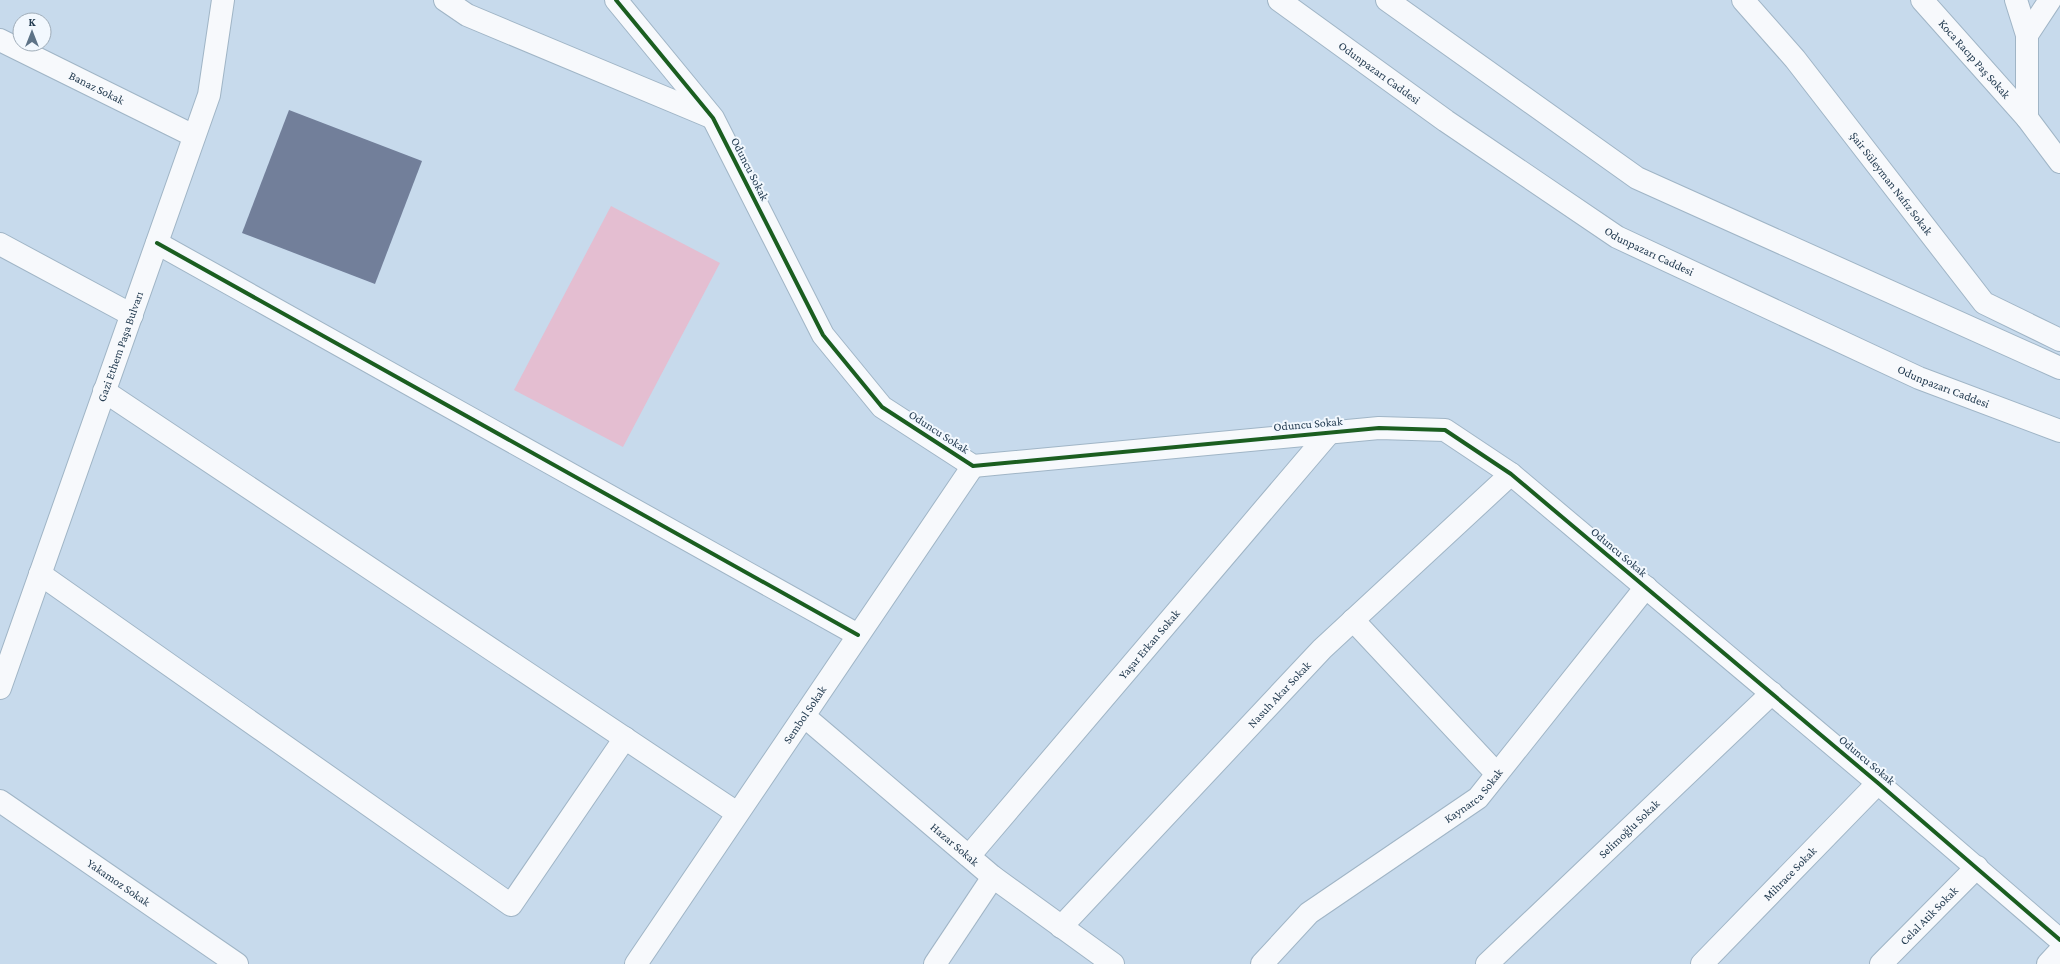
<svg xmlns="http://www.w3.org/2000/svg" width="2060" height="964" font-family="'Crimson Pro',serif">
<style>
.green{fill:#e4bed1}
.building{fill:#727f9a}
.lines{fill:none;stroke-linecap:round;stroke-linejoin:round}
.minor-casing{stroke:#a0b5c6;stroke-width:24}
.major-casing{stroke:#a0b5c6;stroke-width:24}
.minor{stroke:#f7f9fc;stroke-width:22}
.major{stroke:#f7f9fc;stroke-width:22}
.cycleway-casing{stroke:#f2f8fe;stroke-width:6}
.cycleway{stroke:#1b5e20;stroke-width:4}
.labels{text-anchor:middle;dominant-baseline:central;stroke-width:4;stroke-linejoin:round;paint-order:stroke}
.street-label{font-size:12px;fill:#243c51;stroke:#f2f8fe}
</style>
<rect width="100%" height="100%" fill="#c7daec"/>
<!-- green -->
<path class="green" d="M 611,206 L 720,263 L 623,447 L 514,390 Z"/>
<!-- building -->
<path class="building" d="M 289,110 L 422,161 L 375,284 L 242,233 Z"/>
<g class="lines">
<defs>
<g id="minor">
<path d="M 445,0 L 467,15 L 711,117"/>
<path d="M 616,0 L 713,118 L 823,335 L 882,407 L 973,466 L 1379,428 L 1445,430 L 1511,474 L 1878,783 L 2060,940"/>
<path id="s1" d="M 1743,0 L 1795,59 L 1984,303 L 2060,340"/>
<path id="s2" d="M 1922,0 L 2027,118"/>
<path d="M 2016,0 L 2027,35 L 2027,118 L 2060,162"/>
<path d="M 2027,35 L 2050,0"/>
<path id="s3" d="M 0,40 L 194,136"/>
<path d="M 157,243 L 858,635"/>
<path d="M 0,244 L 132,315"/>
<path d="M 104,391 L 737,813"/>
<path d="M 40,574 L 511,905 L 625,738"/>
<path d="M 1353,620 L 1497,774"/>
<path id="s4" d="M 804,716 L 993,877 L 1113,964"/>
<path id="s5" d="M 0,801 L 237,964"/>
<path id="s6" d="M 969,856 L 1330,432"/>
<path id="s7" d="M 1061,927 L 1322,649 L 1511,474"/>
<path id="s8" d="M 636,964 L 973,466"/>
<path d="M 935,964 L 993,877"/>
<path id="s9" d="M 1262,964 L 1309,913 L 1478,798 L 1646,587"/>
<path id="s10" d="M 1487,964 L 1772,693"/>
<path id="s11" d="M 1702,964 L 1878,783"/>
<path id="s12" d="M 1881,964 L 1977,867"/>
<path d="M 2048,964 L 2060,951"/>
</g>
<g id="major">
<path id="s13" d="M 1279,0 L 1446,121 L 1617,237 L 1919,378 L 2060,431"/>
<path d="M 1387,0 L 1637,178 L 2060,368"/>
<path id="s14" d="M 0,688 L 209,95 L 223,0"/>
</g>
</defs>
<!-- minor casing -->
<use href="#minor" class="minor-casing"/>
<!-- major casing -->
<use href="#major" class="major-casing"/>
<!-- minor -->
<use href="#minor" class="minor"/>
<!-- major -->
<use href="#major" class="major"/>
<defs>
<path id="cycleway" d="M 616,0 L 713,118 L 823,335 L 882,407 L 973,466 L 1379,428 L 1445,430 L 1511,474 L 1878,783 L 2060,940
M 157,243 L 858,635"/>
</defs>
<!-- cycleway casing -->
<use href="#cycleway" class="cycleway-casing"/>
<!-- cycleway -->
<use href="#cycleway" class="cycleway"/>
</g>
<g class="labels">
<!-- street labels -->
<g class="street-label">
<text stroke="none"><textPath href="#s2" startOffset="79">Koca Racıp Paş Sokak</textPath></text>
<text stroke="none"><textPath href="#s13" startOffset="124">Odunpazarı Caddesi</textPath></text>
<text stroke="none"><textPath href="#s3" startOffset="108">Banaz Sokak</textPath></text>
<text transform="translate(750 169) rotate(63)">Oduncu Sokak</text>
<text stroke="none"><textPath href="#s1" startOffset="236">Şair Süleyman Nafız Sokak</textPath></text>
<text stroke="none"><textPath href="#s13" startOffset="448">Odunpazarı Caddesi</textPath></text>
<text stroke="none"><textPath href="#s14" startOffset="362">Gazi Ethem Paşa Bulvarı</textPath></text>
<text stroke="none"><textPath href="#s13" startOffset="772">Odunpazarı Caddesi</textPath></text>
<text transform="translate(1308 424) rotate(-5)">Oduncu Sokak</text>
<text transform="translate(939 432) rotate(33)">Oduncu Sokak</text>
<text transform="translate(1619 552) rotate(40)">Oduncu Sokak</text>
<text stroke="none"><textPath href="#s6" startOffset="278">Yaşar Erkan Sokak</textPath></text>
<text stroke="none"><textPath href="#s7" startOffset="319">Nasuh Akar Sokak</textPath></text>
<text stroke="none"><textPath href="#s8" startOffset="301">Sembol Sokak</textPath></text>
<text transform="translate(1867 760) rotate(40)">Oduncu Sokak</text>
<text stroke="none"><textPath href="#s9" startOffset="272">Kaynarca Sokak</textPath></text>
<text stroke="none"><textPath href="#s10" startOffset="196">Selimoğlu Sokak</textPath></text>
<text stroke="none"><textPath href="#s4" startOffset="198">Hazar Sokak</textPath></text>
<text stroke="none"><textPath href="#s11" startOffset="126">Mihrace Sokak</textPath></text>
<text stroke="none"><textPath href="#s5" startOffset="144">Yakamoz Sokak</textPath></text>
<text stroke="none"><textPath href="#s12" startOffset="68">Celal Atik Sokak</textPath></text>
</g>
</g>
<!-- north arrow -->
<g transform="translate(32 32)"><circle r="19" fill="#f2f8fe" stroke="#a0adb9"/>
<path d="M0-3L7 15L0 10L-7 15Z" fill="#5d7387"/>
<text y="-6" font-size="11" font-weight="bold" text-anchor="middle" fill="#243c51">K</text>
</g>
</svg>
